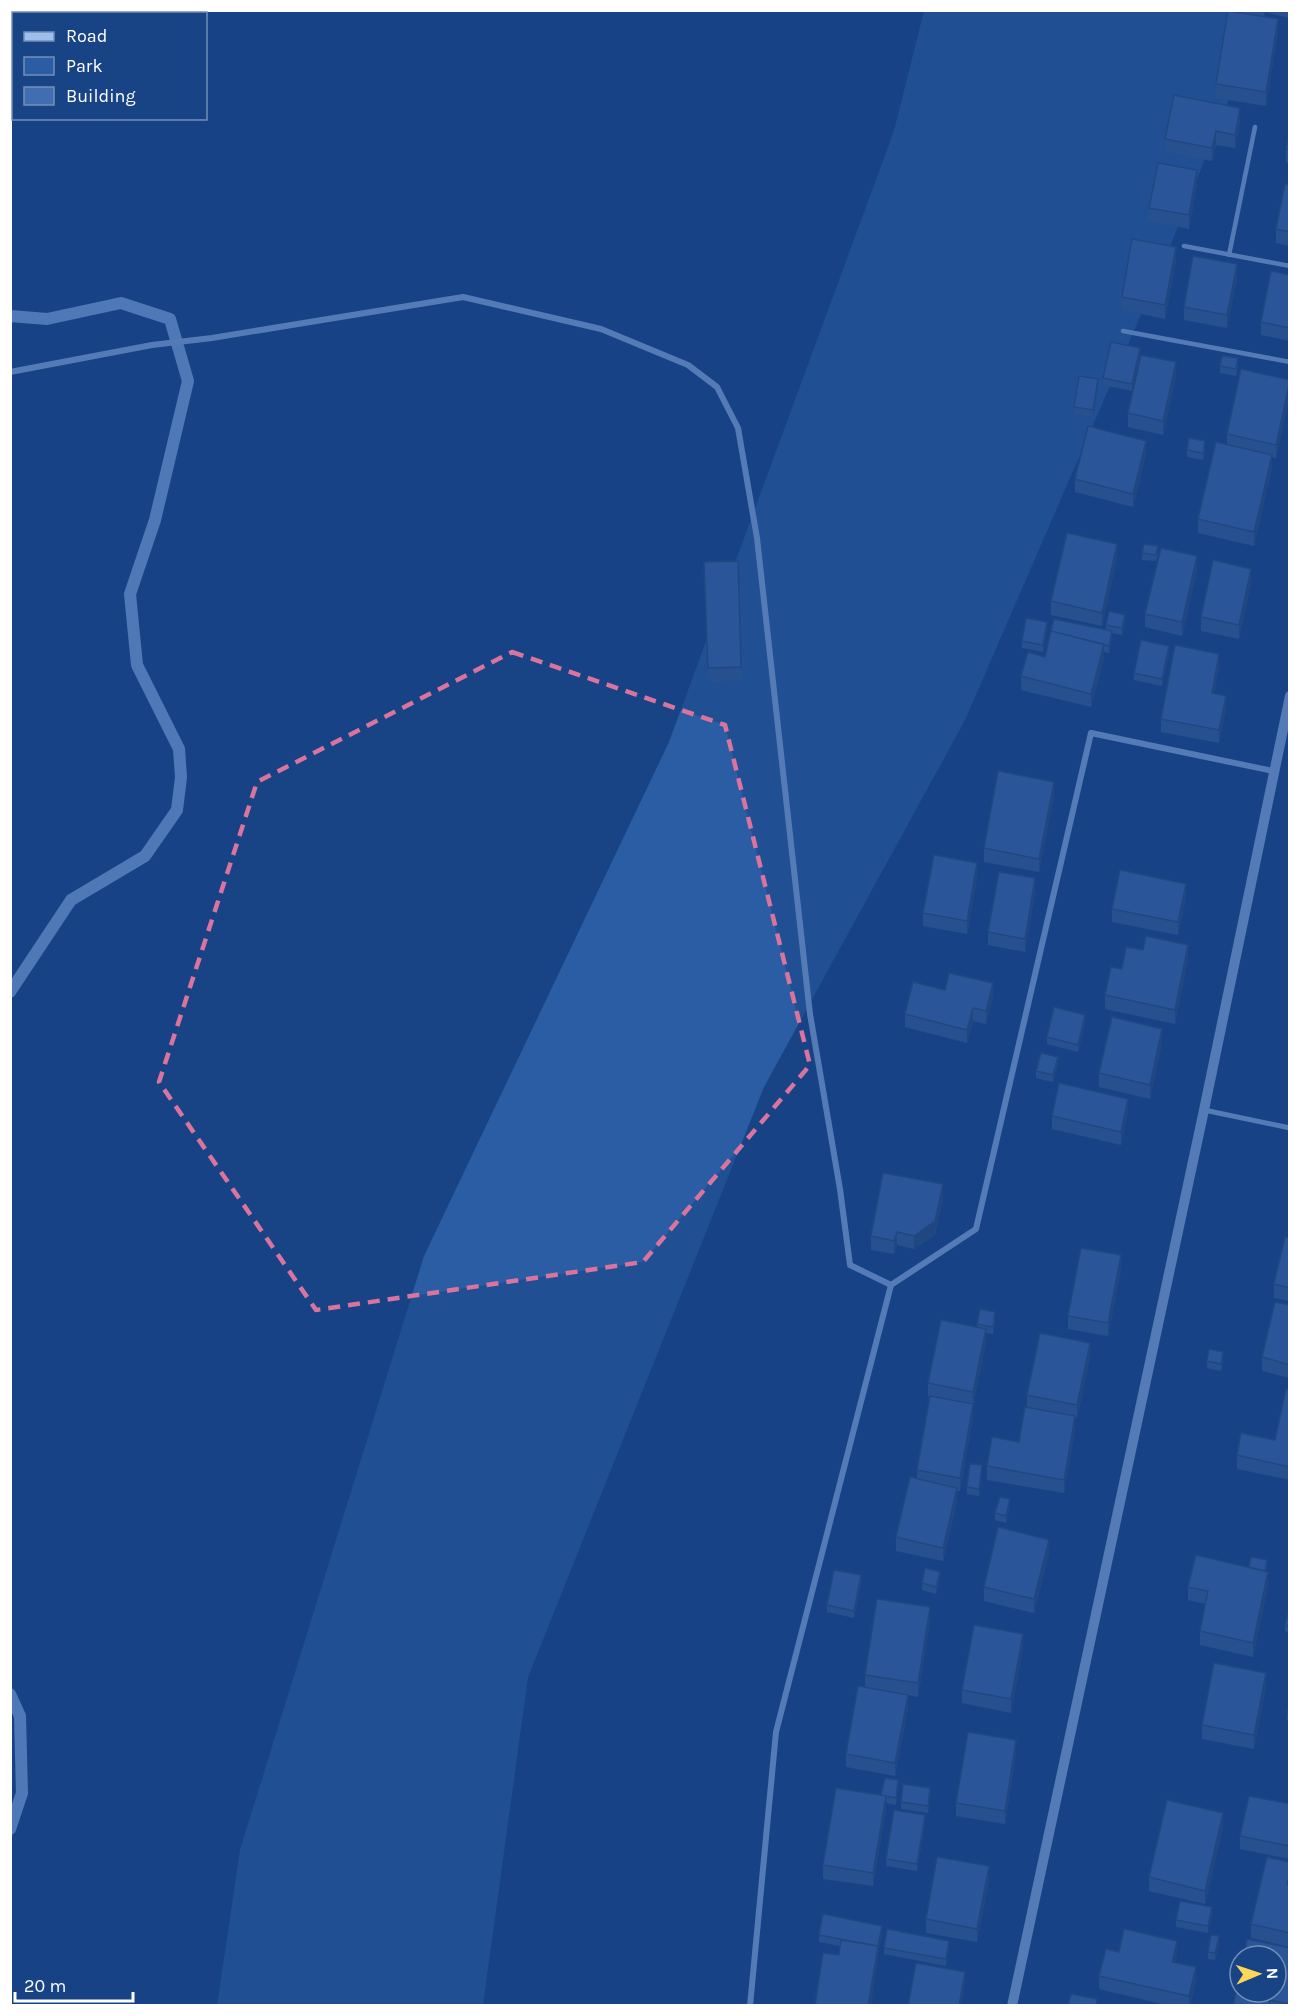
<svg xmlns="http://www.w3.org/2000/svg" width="1300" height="2016" font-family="Karla,sans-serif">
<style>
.green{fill:#2b5da4}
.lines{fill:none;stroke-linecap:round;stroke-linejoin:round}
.stream{stroke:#91b9ef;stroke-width:12}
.service{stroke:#9ebfed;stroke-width:4.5}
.pedestrian{stroke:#9ebfed;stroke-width:5}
.minor{stroke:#9ebfed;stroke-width:6}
.tertiary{stroke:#9ebfed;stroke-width:10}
.wall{fill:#385f97}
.shaded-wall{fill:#2e4d7b}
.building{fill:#416eb0;stroke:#2e4d7b;stroke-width:1.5}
.marked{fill:none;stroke:#da749d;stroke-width:4.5;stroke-dasharray:12 8;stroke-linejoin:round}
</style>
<rect width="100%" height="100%" fill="#184486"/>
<!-- green -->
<path class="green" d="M 924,11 L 1237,11 L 1234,86 L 1165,259 L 965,720 L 764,1087 L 528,1677 L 483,2005 L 217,2006 L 240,1850 L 424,1256 L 669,742 L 894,131 Z"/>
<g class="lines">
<!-- stream -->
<path class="stream" d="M 21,14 L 22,10
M 10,31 L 14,26
M 10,316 L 47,319 L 121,303 L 170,319 L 188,381 L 155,520 L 130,594 L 137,665 L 179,749 L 181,777 L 177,810 L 145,856 L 71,900 L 10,992
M 10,1694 L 20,1716 L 22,1793 L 10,1829"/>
<!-- service -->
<path class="service" d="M 1184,246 L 1290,266
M 1229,255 L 1255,127
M 1123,331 L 1290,362"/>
<!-- pedestrian -->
<path class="pedestrian" d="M 1204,1110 L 1290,1128"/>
<!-- minor -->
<path class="minor" d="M 10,372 L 152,345 L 212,338 L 463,297 L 601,329 L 688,365 L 717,387 L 738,428 L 757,538 L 810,1014 L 840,1189 L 850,1265 L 891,1285
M 750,2006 L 776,1732 L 891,1285 L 976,1229 L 1091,733 L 1273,771"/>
<!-- tertiary -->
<path class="tertiary" d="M 1012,2006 L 1204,1110 L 1290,696"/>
</g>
<!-- wall -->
<path class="wall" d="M 1228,10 L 1290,10 L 1290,18 L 1265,12 L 1264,16 L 1278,32 L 1266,106 L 1216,98 L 1216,84 Z
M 1240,121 L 1235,148 L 1216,145 L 1212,161 L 1165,152 L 1165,139 Z
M 1290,130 L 1290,163 L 1286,162 L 1286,149 Z
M 1197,183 L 1189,229 L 1149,221 L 1149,208 Z
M 1290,185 L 1290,246 L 1276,243 L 1276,229 Z
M 1176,261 L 1165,319 L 1122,310 L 1122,297 Z
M 1290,275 L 1290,341 L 1261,335 L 1261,322 Z
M 1237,278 L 1227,328 L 1184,320 L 1184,307 Z
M 1140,355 L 1132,391 L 1103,385 L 1103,378 Z
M 1238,365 L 1236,376 L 1220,373 L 1220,366 Z
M 1176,376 L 1163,435 L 1128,427 L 1128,413 Z
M 1290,380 L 1290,394 L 1276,458 L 1272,457 L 1272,468 L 1254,546 L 1198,533 L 1198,519 L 1227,444 L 1227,434 Z
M 1098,386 L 1093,417 L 1074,414 L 1074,407 Z
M 1205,448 L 1203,460 L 1187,457 L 1187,450 Z
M 1146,454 L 1133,507 L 1075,492 L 1075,479 Z
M 1142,553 L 1158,553 L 1156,561 L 1142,560 Z
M 1117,558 L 1102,626 L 1051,615 L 1051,601 Z
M 704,562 L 741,667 L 741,681 L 708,682 Z
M 1197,570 L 1182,636 L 1145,627 L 1145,614 Z
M 1251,582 L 1239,639 L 1201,631 L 1201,617 Z
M 1125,622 L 1122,635 L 1112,633 L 1112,638 L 1109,653 L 1104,652 L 1104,658 L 1091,707 L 1021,690 L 1021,676 L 1045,657 L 1106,630 L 1106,625 Z
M 1047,629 L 1043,652 L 1022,648 L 1022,641 Z
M 1169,653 L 1162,686 L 1134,680 L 1134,673 Z
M 1219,667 L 1214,693 L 1226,709 L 1219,743 L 1161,732 L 1161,719 Z
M 1054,795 L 1039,872 L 984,862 L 984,848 Z
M 977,877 L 967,934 L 923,926 L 923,913 Z
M 1035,892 L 1025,952 L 988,945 L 988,932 Z
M 1186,897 L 1178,935 L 1112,922 L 1112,909 Z
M 1143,950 L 1188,958 L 1175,1024 L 1105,1009 L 1105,995 L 1122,969 Z
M 945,990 L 993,997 L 986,1024 L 973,1021 L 967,1043 L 905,1027 L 905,1014 Z
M 1085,1022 L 1078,1052 L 1047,1044 L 1047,1037 Z
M 1162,1042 L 1150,1099 L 1099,1087 L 1099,1073 Z
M 1058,1064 L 1053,1082 L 1036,1078 L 1036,1071 Z
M 1128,1112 L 1121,1145 L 1052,1129 L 1052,1116 Z
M 943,1198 L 935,1235 L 914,1249 L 897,1245 L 894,1254 L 871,1250 L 871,1236 Z
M 1290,1238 L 1290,1301 L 1274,1298 L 1274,1284 Z
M 1121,1269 L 1108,1336 L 1068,1329 L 1068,1316 Z
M 1290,1305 L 1290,1378 L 1262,1371 L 1262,1357 Z
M 995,1319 L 993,1334 L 986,1333 L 986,1343 L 973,1406 L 973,1417 L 960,1491 L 957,1491 L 957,1501 L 943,1561 L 896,1551 L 896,1537 L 917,1478 L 917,1470 L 930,1397 L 928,1397 L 928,1383 L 977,1328 L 977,1324 Z
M 1090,1357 L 1077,1418 L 1075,1418 L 1075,1429 L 1064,1493 L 987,1480 L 987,1466 L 1019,1442 L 1027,1408 L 1027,1395 Z
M 1223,1359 L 1221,1371 L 1207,1368 L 1207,1361 Z
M 1290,1390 L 1290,1480 L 1237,1469 L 1237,1455 L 1275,1440 Z
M 982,1472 L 979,1496 L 967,1494 L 967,1487 Z
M 1010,1506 L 1006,1523 L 995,1520 L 995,1513 Z
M 1049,1553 L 1034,1613 L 984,1601 L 984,1587 Z
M 1249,1567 L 1267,1567 L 1266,1571 L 1268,1585 L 1253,1657 L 1200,1645 L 1200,1631 L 1206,1604 L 1188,1600 L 1188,1587 Z
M 940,1578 L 936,1594 L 922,1590 L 922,1583 Z
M 861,1582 L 854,1618 L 827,1612 L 827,1605 Z
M 1290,1610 L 1290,1633 L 1285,1631 L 1285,1625 Z
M 930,1620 L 918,1697 L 908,1695 L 908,1708 L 895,1776 L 846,1767 L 846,1754 L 865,1687 L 865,1675 Z
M 1023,1648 L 1011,1713 L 962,1703 L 962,1690 Z
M 1266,1687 L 1254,1749 L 1202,1739 L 1202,1725 Z
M 1290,1699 L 1290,1721 L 1287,1720 L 1287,1713 Z
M 1016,1754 L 1005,1824 L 956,1816 L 956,1803 Z
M 898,1787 L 896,1805 L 886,1803 L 886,1809 L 873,1886 L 823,1879 L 823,1865 L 881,1795 Z
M 930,1794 L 928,1813 L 901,1809 L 901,1802 Z
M 1290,1804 L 1290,1859 L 1240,1849 L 1240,1836 Z
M 925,1822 L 917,1871 L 886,1866 L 886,1859 Z
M 1223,1827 L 1205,1904 L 1149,1891 L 1149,1877 Z
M 1290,1862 L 1290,1947 L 1251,1938 L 1251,1924 Z
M 989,1880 L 977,1942 L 926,1933 L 926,1919 Z
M 1212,1914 L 1208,1933 L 1176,1927 L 1176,1920 Z
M 882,1933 L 878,1953 L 878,1960 L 839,1955 L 840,1946 L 819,1942 L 819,1935 Z
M 1219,1943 L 1215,1960 L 1208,1959 L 1208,1952 Z
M 884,1948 L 949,1948 L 946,1966 L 884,1954 Z
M 1290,1948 L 1290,2006 L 1233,2006 Z
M 1119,1952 L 1177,1955 L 1175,1962 L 1196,1981 L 1190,2006 L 1170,2006 L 1099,1989 L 1099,1976 Z"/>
<!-- shaded-wall -->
<path class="shaded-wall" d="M 1278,19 L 1278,32 L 1266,106 L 1266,92 Z
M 1240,108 L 1240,121 L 1235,148 L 1235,135 Z
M 1216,131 L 1216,145 L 1212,161 L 1212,148 Z
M 1197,170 L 1197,183 L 1189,229 L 1189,215 Z
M 1176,247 L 1176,261 L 1165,319 L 1165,305 Z
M 1237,264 L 1237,278 L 1227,328 L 1227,315 Z
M 1140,348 L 1140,355 L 1132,391 L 1132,384 Z
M 1176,362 L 1176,376 L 1163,435 L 1163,421 Z
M 1098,379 L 1098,386 L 1093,417 L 1093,410 Z
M 1290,380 L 1290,394 L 1276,458 L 1276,445 Z
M 1146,441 L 1146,454 L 1133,507 L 1133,494 Z
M 1272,455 L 1272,468 L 1254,546 L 1254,532 Z
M 1117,544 L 1117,558 L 1102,626 L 1102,613 Z
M 1197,556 L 1197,570 L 1182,636 L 1182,622 Z
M 1251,569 L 1251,582 L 1239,639 L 1239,625 Z
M 1125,615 L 1125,622 L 1122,635 L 1122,628 Z
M 1047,622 L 1047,629 L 1043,652 L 1043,645 Z
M 1112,631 L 1112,638 L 1109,653 L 1109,646 Z
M 1104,644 L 1104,658 L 1091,707 L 1091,694 Z
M 1169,646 L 1169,653 L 1162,686 L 1162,679 Z
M 1219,654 L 1219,667 L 1212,706 L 1212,693 Z
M 1226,696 L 1226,709 L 1219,743 L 1219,730 Z
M 1054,782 L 1054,795 L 1039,872 L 1039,859 Z
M 977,863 L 977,877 L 967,934 L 967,921 Z
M 1035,878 L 1035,892 L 1025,952 L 1025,939 Z
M 1186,884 L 1186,897 L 1178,935 L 1178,922 Z
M 1188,945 L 1188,958 L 1175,1024 L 1175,1010 Z
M 993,983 L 993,997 L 986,1024 L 986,1011 Z
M 973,1008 L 973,1021 L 967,1043 L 967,1030 Z
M 1085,1015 L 1085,1022 L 1078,1052 L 1078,1045 Z
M 1162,1029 L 1162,1042 L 1150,1099 L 1150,1085 Z
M 1058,1057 L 1058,1064 L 1053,1082 L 1053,1075 Z
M 1128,1099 L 1128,1112 L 1121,1145 L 1121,1132 Z
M 943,1184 L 943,1198 L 935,1235 L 914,1249 L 914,1236 Z
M 897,1232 L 897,1245 L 894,1254 L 894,1241 Z
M 1121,1255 L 1121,1269 L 1108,1336 L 1108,1323 Z
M 995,1312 L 995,1319 L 993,1334 L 993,1327 Z
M 986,1329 L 986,1343 L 973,1406 L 973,1392 Z
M 1090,1343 L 1090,1357 L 1077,1418 L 1077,1405 Z
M 973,1404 L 973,1417 L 960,1491 L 960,1478 Z
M 1075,1416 L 1075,1429 L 1064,1493 L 1064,1480 Z
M 982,1465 L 982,1472 L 979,1496 L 979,1489 Z
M 957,1488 L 957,1501 L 943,1561 L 943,1548 Z
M 1010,1499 L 1010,1506 L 1006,1523 L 1006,1516 Z
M 1049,1540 L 1049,1553 L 1034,1613 L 1034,1599 Z
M 940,1572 L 940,1578 L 936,1594 L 936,1587 Z
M 1268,1572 L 1268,1585 L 1253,1657 L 1253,1643 Z
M 861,1575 L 861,1582 L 854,1618 L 854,1611 Z
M 930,1607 L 930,1620 L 918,1697 L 918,1683 Z
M 1023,1634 L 1023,1648 L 1011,1713 L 1011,1699 Z
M 1266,1673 L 1266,1687 L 1254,1749 L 1254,1735 Z
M 908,1695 L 908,1708 L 895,1776 L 895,1763 Z
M 1016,1740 L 1016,1754 L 1005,1824 L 1005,1811 Z
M 886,1796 L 886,1809 L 873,1886 L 873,1873 Z
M 1223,1813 L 1223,1827 L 1205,1904 L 1205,1891 Z
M 925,1815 L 925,1822 L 917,1871 L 917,1864 Z
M 989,1866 L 989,1880 L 977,1942 L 977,1929 Z
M 1212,1907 L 1212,1914 L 1208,1933 L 1208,1926 Z
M 882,1926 L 882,1933 L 878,1953 L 878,1960 L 871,2006 L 868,2006 L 877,1947 Z
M 1219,1936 L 1219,1943 L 1215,1960 L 1215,1953 Z
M 949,1941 L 949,1948 L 946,1966 L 946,1959 Z
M 1177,1941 L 1177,1955 L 1172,1975 L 1172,1962 Z
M 1196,1967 L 1196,1981 L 1190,2006 L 1189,2006 L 1189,1996 Z
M 965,1972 L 965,1985 L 961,2006 L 959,2006 Z"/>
<!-- building -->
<path class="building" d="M 1228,11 L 1278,19 L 1266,92 L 1216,84 Z
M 1174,95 L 1240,108 L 1235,135 L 1216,131 L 1212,148 L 1165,139 Z
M 1290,130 L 1290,150 L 1286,149 Z
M 1158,163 L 1197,170 L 1189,215 L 1149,208 Z
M 1285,184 L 1290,185 L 1290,232 L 1276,229 Z
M 1132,239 L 1176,247 L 1165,305 L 1122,297 Z
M 1193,256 L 1237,264 L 1227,315 L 1184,307 Z
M 1271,271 L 1290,275 L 1290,328 L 1261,322 Z
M 1111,342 L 1140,348 L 1132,384 L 1103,378 Z
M 1141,355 L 1176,362 L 1163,421 L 1128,413 Z
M 1222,356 L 1238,358 L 1236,369 L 1220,366 Z
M 1241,369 L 1290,380 L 1276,445 L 1227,434 Z
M 1079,376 L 1098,379 L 1093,410 L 1074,407 Z
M 1088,426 L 1146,441 L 1133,494 L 1075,479 Z
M 1189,438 L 1205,441 L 1203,453 L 1187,450 Z
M 1216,442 L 1272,455 L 1254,532 L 1198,519 Z
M 1067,533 L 1117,544 L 1102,613 L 1051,601 Z
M 1144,544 L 1158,546 L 1156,555 L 1142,553 Z
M 1161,548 L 1197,556 L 1182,622 L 1145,614 Z
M 1213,560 L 1251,569 L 1239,625 L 1201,617 Z
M 738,561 L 741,667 L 708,668 L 704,562 Z
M 1109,611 L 1125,615 L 1122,628 L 1106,625 Z
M 1026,618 L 1047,622 L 1043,645 L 1022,641 Z
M 1054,619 L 1112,631 L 1109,646 L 1051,631 Z
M 1051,631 L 1104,644 L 1091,694 L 1021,676 L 1028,652 L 1045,657 Z
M 1141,640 L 1169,646 L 1162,679 L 1134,673 Z
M 1175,645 L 1219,654 L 1212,693 L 1226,696 L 1219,730 L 1161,719 Z
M 998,771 L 1054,782 L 1039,859 L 984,848 Z
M 934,855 L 977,863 L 967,921 L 923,913 Z
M 1120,870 L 1186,884 L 1178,922 L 1112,909 Z
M 999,872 L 1035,878 L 1025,939 L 988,932 Z
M 1146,936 L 1188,945 L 1175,1010 L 1105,995 L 1111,967 L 1122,969 L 1126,947 L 1143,950 Z
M 949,973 L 993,983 L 986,1011 L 973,1008 L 967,1030 L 905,1014 L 913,982 L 945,990 Z
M 1054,1007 L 1085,1015 L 1078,1045 L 1047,1037 Z
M 1112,1017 L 1162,1029 L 1150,1085 L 1099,1073 Z
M 1041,1053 L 1058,1057 L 1053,1075 L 1036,1071 Z
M 1059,1083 L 1128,1099 L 1121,1132 L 1052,1116 Z
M 883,1173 L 943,1184 L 935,1221 L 914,1236 L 897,1232 L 894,1241 L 871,1236 Z
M 1285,1237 L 1290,1238 L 1290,1288 L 1274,1284 Z
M 1081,1248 L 1121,1255 L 1108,1323 L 1068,1316 Z
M 1275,1302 L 1290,1305 L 1290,1365 L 1262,1357 Z
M 980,1309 L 995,1312 L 993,1327 L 977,1324 Z
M 941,1320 L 986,1329 L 973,1392 L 928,1383 Z
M 1040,1333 L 1090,1343 L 1077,1405 L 1027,1395 Z
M 1209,1349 L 1223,1352 L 1221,1364 L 1207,1361 Z
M 1286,1389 L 1290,1390 L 1290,1467 L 1237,1455 L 1241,1433 L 1275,1440 Z
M 930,1396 L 973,1404 L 960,1478 L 917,1470 Z
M 1025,1407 L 1075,1416 L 1064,1480 L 987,1466 L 992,1437 L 1019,1442 Z
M 970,1464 L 982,1465 L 979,1489 L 967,1487 Z
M 910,1477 L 957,1488 L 943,1548 L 896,1537 Z
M 1000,1497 L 1010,1499 L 1006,1516 L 995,1513 Z
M 998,1527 L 1049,1540 L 1034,1599 L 984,1587 Z
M 1196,1555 L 1268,1572 L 1253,1643 L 1200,1631 L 1208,1591 L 1188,1587 Z
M 1251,1557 L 1267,1560 L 1265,1571 L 1249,1567 Z
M 925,1568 L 940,1572 L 936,1587 L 922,1583 Z
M 834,1570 L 861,1575 L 854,1611 L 827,1605 Z
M 877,1599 L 930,1607 L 918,1683 L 865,1675 Z
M 1289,1610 L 1290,1610 L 1290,1626 L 1285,1625 Z
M 974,1625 L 1023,1634 L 1011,1699 L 962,1690 Z
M 1214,1663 L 1266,1673 L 1254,1735 L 1202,1725 Z
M 858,1686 L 908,1695 L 895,1763 L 846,1754 Z
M 1290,1699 L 1290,1714 L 1287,1713 Z
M 968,1732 L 1016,1740 L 1005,1811 L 956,1803 Z
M 885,1778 L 898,1780 L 896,1798 L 881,1795 Z
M 903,1784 L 930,1788 L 928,1806 L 901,1802 Z
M 836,1788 L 886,1796 L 873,1873 L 823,1865 Z
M 1249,1796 L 1290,1804 L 1290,1846 L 1240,1836 Z
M 1167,1800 L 1223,1813 L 1205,1891 L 1149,1877 Z
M 894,1810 L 925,1815 L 917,1864 L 886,1859 Z
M 937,1857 L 989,1866 L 977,1929 L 926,1919 Z
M 1267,1857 L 1290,1862 L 1290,1874 L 1287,1884 L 1290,1885 L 1290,1933 L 1251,1924 Z
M 1180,1901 L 1212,1907 L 1208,1926 L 1176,1920 Z
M 823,1914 L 882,1926 L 878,1946 L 819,1935 Z
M 887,1929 L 949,1941 L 946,1959 L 884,1948 Z
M 1124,1929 L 1177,1941 L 1172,1962 L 1196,1967 L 1189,1996 L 1099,1976 L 1106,1949 L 1119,1952 Z
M 1211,1935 L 1219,1936 L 1215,1953 L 1208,1952 Z
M 1247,1939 L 1290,1948 L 1290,2004 L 1270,2000 L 1269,2006 L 1233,2006 L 1240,1973 L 1240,1992 L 1276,1992 L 1276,1956 L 1244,1956 Z
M 841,1940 L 878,1946 L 868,2006 L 815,2006 L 823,1953 L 839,1955 Z
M 916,1963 L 965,1972 L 959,2006 L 908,2006 Z
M 1071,1994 L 1097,1999 L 1096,2006 L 1068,2006 Z"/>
<!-- marked area -->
<path d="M0 0H1300V2016H0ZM 512,652 L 725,725 L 810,1065 L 643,1262 L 316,1310 L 159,1082 L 257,782 Z" fill="#184486" fill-opacity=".55" fill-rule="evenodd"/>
<path class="marked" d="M 512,652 L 725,725 L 810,1065 L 643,1262 L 316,1310 L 159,1082 L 257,782 Z"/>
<!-- border -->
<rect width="1300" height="2016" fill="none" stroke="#ffffff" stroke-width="24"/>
<!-- legend -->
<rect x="12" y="12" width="195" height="108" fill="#184486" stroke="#748fb6" stroke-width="1.5"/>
<rect x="24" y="32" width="30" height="9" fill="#9ebfed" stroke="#748fb6" stroke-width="1.5"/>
<text x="66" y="42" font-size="18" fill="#ffffff">Road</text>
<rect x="24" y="57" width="30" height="18" fill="#2b5da4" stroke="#748fb6" stroke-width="1.5"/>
<text x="66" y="72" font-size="18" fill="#ffffff">Park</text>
<rect x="24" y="87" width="30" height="18" fill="#416eb0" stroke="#748fb6" stroke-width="1.5"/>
<text x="66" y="102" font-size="18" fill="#ffffff">Building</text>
<!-- north arrow -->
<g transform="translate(1258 1974) rotate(88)"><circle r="28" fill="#184486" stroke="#748fb6" stroke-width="1.5"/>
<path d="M0-4.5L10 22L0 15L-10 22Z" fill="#ffd65a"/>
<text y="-9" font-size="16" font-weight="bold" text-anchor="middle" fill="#ffffff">N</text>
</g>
<!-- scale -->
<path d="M15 1992v9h118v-9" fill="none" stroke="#ffffff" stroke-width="3"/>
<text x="24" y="1992" font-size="18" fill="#ffffff" stroke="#184486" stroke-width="4.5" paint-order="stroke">20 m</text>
</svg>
